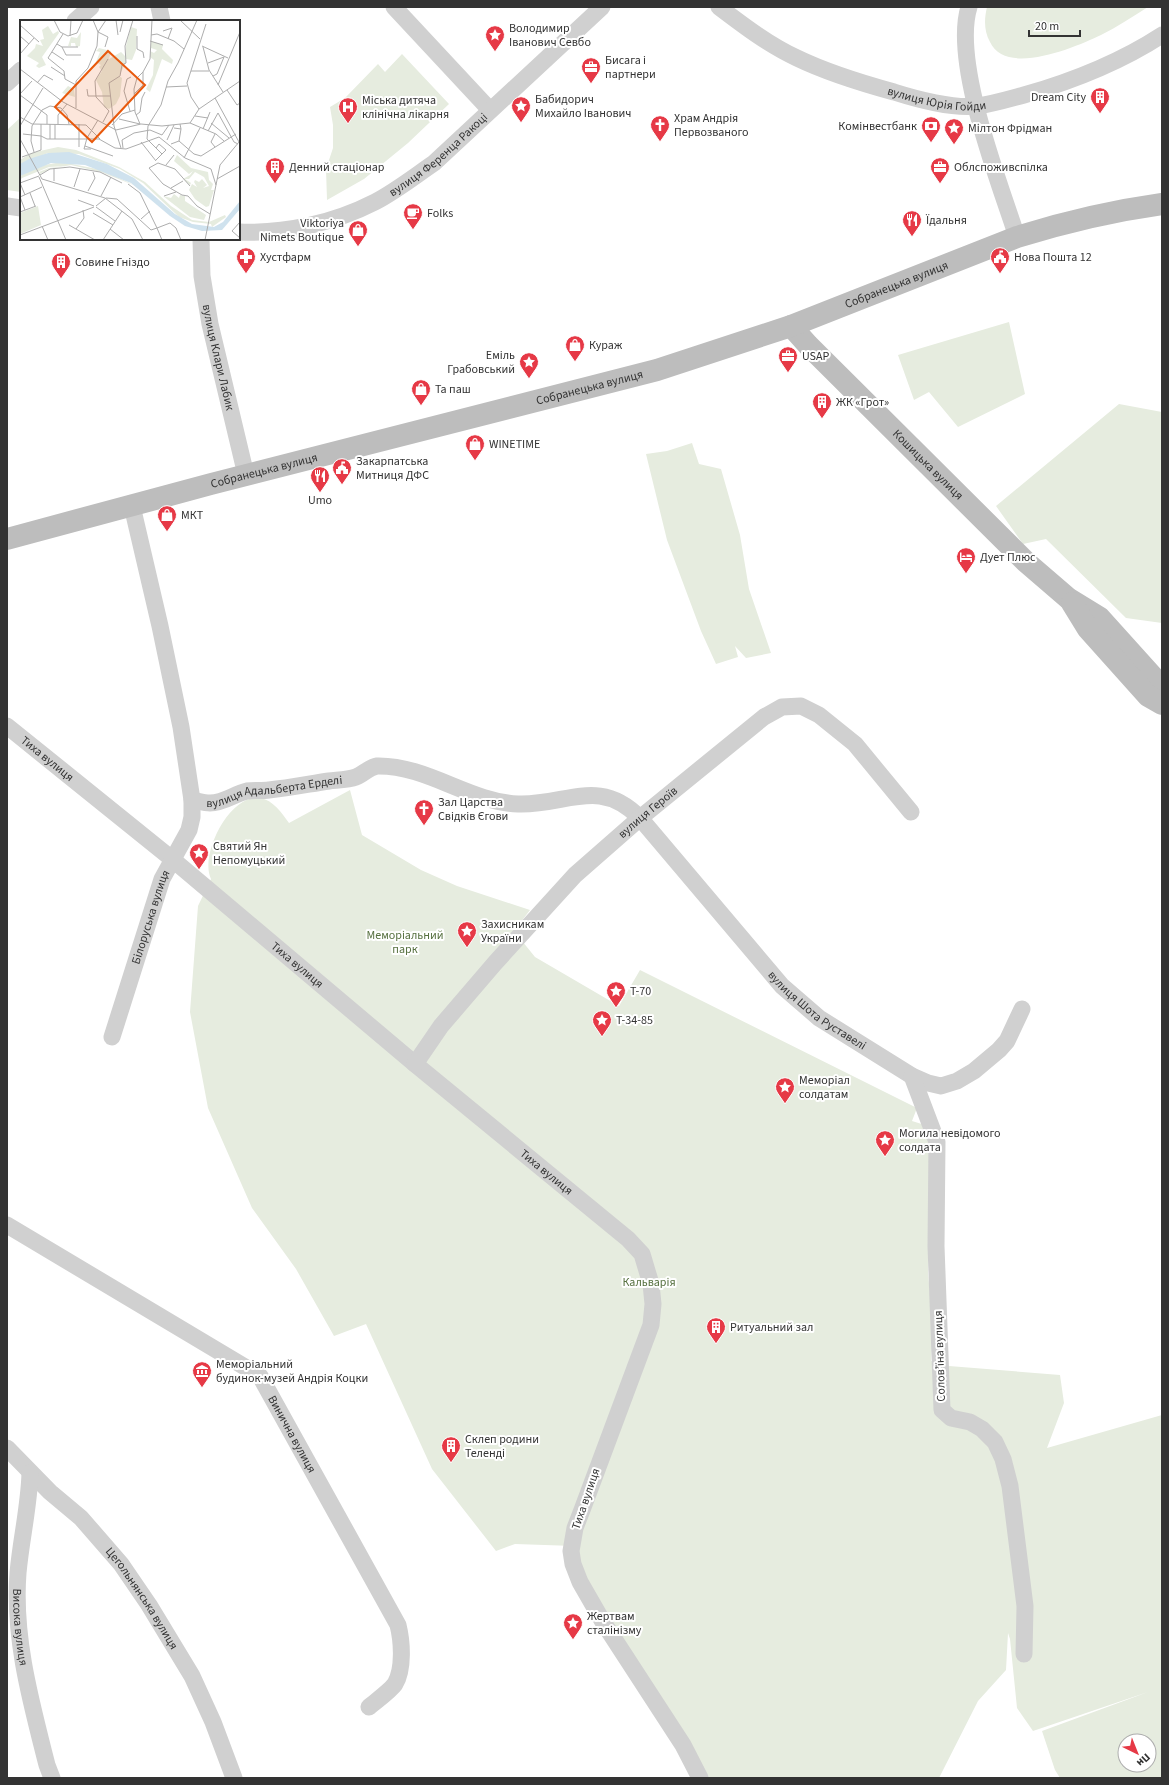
<svg xmlns="http://www.w3.org/2000/svg" width="1169" height="1785" font-family="'Source Sans 3',sans-serif">
<style>
.green{fill:#e6ecdf;fill-rule:evenodd}
.lines{fill:none;stroke-linecap:round;stroke-linejoin:round}
.street{stroke:#d0d0d0;stroke-width:17}
.secondary{stroke:#bdbdbd;stroke-width:22}
.labels{text-anchor:middle;dominant-baseline:central;stroke-width:4;stroke-linejoin:round;paint-order:stroke}
.poi-label{font-size:12px;fill:#333;stroke:#fff;text-anchor:start}
.street-label{font-size:12px;fill:#333;stroke:#fff}
.park-label{font-size:12px;fill:#56703f;stroke:#fff}
.inset-road{fill:none;stroke:#adadad;stroke-width:1}
.view{fill:#e8590c;fill-opacity:0.15;stroke:#e8590c;stroke-width:2}
.inset-edge{fill:none;stroke:#333;stroke-width:2}
</style>
<rect width="100%" height="100%" fill="#fff"/>
<!-- green -->
<path class="green" d="M 987,7 L 1148,7 C 1132,17 1117,27 1101,35 C 1076,47 1006,77 990,42 C 984,31 984,20 987,7 Z
M 402,54 L 449,104 L 408,143 L 364,179 L 327,200 L 326,169 L 333,148 L 333,125 L 330,107 L 345,98 L 378,64 L 385,72 Z
M 21,117 L 21,192 L 7,190 L 7,130 Z
M 1009,322 L 1025,394 L 958,427 L 929,392 L 914,400 L 898,355 Z
M 1119,404 L 1162,412 L 1162,623 L 1126,618 L 1046,539 L 1023,544 L 996,506 Z
M 692,443 L 699,464 L 721,469 L 740,535 L 749,589 L 771,653 L 746,658 L 735,646 L 738,657 L 716,664 L 701,631 L 667,540 L 646,454 L 667,451 Z
M 350,790 L 362,835 L 421,870 L 457,886 L 530,910 L 514,931 L 535,957 L 619,1006 L 640,970 L 917,1108 L 912,1121 L 928,1126 L 932,1149 L 928,1273 L 933,1328 L 931,1361 L 949,1366 L 1060,1375 L 1064,1403 L 1047,1448 L 1162,1415 L 1162,1778 L 1060,1778 L 1055,1770 L 1042,1731 L 1148,1692 L 1033,1731 L 1017,1708 L 1010,1639 L 1008,1633 L 1006,1670 L 978,1701 L 939,1778 L 708,1778 L 584,1579 L 574,1546 L 515,1544 L 496,1551 L 432,1469 L 366,1324 L 334,1336 L 296,1269 L 252,1208 L 208,1108 L 190,1012 L 198,906 L 211,879 C 199,855 230,793 260,798 C 273,800 282,813 289,823 ZM 1125,1741 L 1149,1741 L 1149,1765 L 1125,1765 Z"/>
<g class="lines">
<!-- street -->
<g class="street">
<path d="M 159,7 L 162,21"/>
<path d="M 394,7 L 490,110"/>
<path id="s1" d="M 719,7 C 744,26 769,45 797,58 C 828,73 861,83 894,92 C 916,99 954,109 977,106 C 993,104 1009,99 1024,95 C 1073,81 1119,63 1162,35"/>
<path d="M 969,7 C 952,62 999,181 1017,237"/>
<path d="M 75,21 L 91,7"/>
<path d="M 7,83 L 21,70"/>
<path d="M 7,206 L 21,208"/>
<path id="s2" d="M 239,232 C 285,234 334,223 375,202 C 396,191 415,176 434,163 L 602,7"/>
<path id="s3" d="M 201,239 L 202,276 L 210,324 L 246,475"/>
<path id="s4" d="M 7,726 L 172,859 L 415,1064 L 628,1239 L 642,1254 L 651,1284 L 653,1304 L 651,1325 L 582,1510 L 575,1528 L 571,1551 L 573,1564 L 580,1582 L 603,1622 L 683,1745 L 700,1778"/>
<path id="s5" d="M 192,800 C 198,801 204,803 210,803 C 224,803 234,794 247,791 C 254,790 262,791 269,790 C 289,788 309,784 329,781 C 337,780 348,780 356,777 C 363,774 370,767 377,766 C 427,765 469,802 518,804 C 566,806 599,776 640,818 L 782,986 L 819,1018 L 912,1076 L 928,1083 L 941,1086 L 957,1081 L 974,1071 L 999,1050 L 1007,1041 L 1022,1009"/>
<path id="s6" d="M 112,1037 L 162,879 L 189,830 L 192,817 L 192,800 L 181,727 L 160,626 L 132,506"/>
<path id="s7" d="M 415,1064 L 441,1026 L 495,963 L 575,875 L 640,818 L 764,717 L 782,707 L 801,706 L 819,715 L 855,744 L 911,812"/>
<path d="M 912,1076 L 937,1142 L 936,1246 L 942,1410 L 951,1418 L 970,1422 L 982,1429 L 995,1442 L 1003,1459 L 1010,1486 L 1025,1606 L 1024,1654"/>
<path id="s8" d="M 7,1225 L 260,1376 L 398,1625 C 402,1641 404,1669 395,1684 C 390,1691 376,1701 369,1707"/>
<path id="s9" d="M 7,1448 L 50,1492 L 81,1518 L 121,1564 L 149,1605 L 192,1676 L 213,1722 L 234,1778"/>
<path id="s10" d="M 30,1473 C 29,1507 21,1539 18,1573 C 13,1638 31,1702 47,1765 L 52,1778"/>
</g>
<!-- secondary -->
<g class="secondary">
<path id="s11" d="M 791,326 L 808,345 L 1026,562 L 1069,599 L 1100,618 L 1162,687"/>
<path id="s12" d="M 7,539 L 211,484 L 657,370 L 791,326 L 1017,237 C 1065,222 1112,211 1162,204"/>
<path d="M 1072,603 L 1088,629 L 1148,696 L 1162,704"/>
</g>
</g>
<!-- icons -->
<defs>
<symbol id="sight-pin" viewBox="-11 -11 22 30"><path d="M0 17L-7.5 6A9.5 9.5 0 1 1 7.5 6Z" fill="#e63946" stroke="#fff"/><path d="M0-6L1.8-2.2L6-1.7L2.9 1.2L3.7 5.4L0 3.3L-3.7 5.4L-2.9 1.2L-6-1.7L-1.8-2.2Z" fill="#fff"/></symbol>
<symbol id="office-pin" viewBox="-11 -11 22 30"><path d="M0 17L-7.5 6A9.5 9.5 0 1 1 7.5 6Z" fill="#e63946" stroke="#fff"/><path d="M-6-3h4V-5.5h4V-3h4V5H-6ZM-1-4.5V-3h2v-1.5ZM-6 0V1H6V0Z" fill="#fff"/></symbol>
<symbol id="building-pin" viewBox="-11 -11 22 30"><path d="M0 17L-7.5 6A9.5 9.5 0 1 1 7.5 6Z" fill="#e63946" stroke="#fff"/><path d="M-4-6H4V6H1V3H-1V6H-4ZM-2.5-4.3h1.7v1.8h-1.7ZM.8-4.3h1.7v1.8H.8ZM-2.5-1h1.7V.8h-1.7ZM.8-1h1.7V.8H.8Z" fill="#fff"/></symbol>
<symbol id="hospital-pin" viewBox="-11 -11 22 30"><path d="M0 17L-7.5 6A9.5 9.5 0 1 1 7.5 6Z" fill="#e63946" stroke="#fff"/><path d="M-5-5h3v3.5h4V-5h3V5h-3V1.5h-4V5h-3Z" fill="#fff"/></symbol>
<symbol id="church-pin" viewBox="-11 -11 22 30"><path d="M0 17L-7.5 6A9.5 9.5 0 1 1 7.5 6Z" fill="#e63946" stroke="#fff"/><path d="M-1.2-6h2.4v3.5h3.3v2.4h-3.3V6h-2.4V-.1h-3.3v-2.4h3.3Z" fill="#fff"/></symbol>
<symbol id="bank-pin" viewBox="-11 -11 22 30"><path d="M0 17L-7.5 6A9.5 9.5 0 1 1 7.5 6Z" fill="#e63946" stroke="#fff"/><path d="M-6-4H6V4H-6ZM0-2.3a2.3 2.3 0 1 0 0 4.6a2.3 2.3 0 1 0 0-4.6Z" fill="#fff"/></symbol>
<symbol id="cafe-pin" viewBox="-11 -11 22 30"><path d="M0 17L-7.5 6A9.5 9.5 0 1 1 7.5 6Z" fill="#e63946" stroke="#fff"/><path d="M-5.5-4.5H6V0H3Q3 3.5 0 3.5H-2.5Q-5.5 3.5-5.5 0ZM3-3.2v2h1.7v-2ZM-6 4.5H4V6H-6Z" fill="#fff"/></symbol>
<symbol id="restaurant-pin" viewBox="-11 -11 22 30"><path d="M0 17L-7.5 6A9.5 9.5 0 1 1 7.5 6Z" fill="#e63946" stroke="#fff"/><path d="M-5-6h1v4h1v-4h1v4h1v-4h1v5L-1.5 .5V6h-2V.5L-5-1ZM5-6V6H3V1.5H1.5Q1.5-4 5-6Z" fill="#fff"/></symbol>
<symbol id="shop-pin" viewBox="-11 -11 22 30"><path d="M0 17L-7.5 6A9.5 9.5 0 1 1 7.5 6Z" fill="#e63946" stroke="#fff"/><path d="M-5-2.5h2.3a2.7 3.5 0 0 1 5.4 0H5L5.5 6h-11ZM-1.5-2.5h3a1.5 2.3 0 0 0-3 0Z" fill="#fff"/></symbol>
<symbol id="pharmacy-pin" viewBox="-11 -11 22 30"><path d="M0 17L-7.5 6A9.5 9.5 0 1 1 7.5 6Z" fill="#e63946" stroke="#fff"/><path d="M-2-6h4v4h4v4h-4v4h-4v-4h-4v-4h4Z" fill="#fff"/></symbol>
<symbol id="civic-pin" viewBox="-11 -11 22 30"><path d="M0 17L-7.5 6A9.5 9.5 0 1 1 7.5 6Z" fill="#e63946" stroke="#fff"/><path d="M-.6-6.5H3V-4.5H.6V-3L4-1V1h2V6H-6V1h2V-1L-.6-3ZM-1.2 2.5V6h2.4V2.5Z" fill="#fff"/></symbol>
<symbol id="hotel-pin" viewBox="-11 -11 22 30"><path d="M0 17L-7.5 6A9.5 9.5 0 1 1 7.5 6Z" fill="#e63946" stroke="#fff"/><path d="M-6-4.5h1.5V1H6V5H4.5V3h-9V5H-6ZM-4 0a1.8 1.8 0 1 1 3.6 0ZM.5 0V-2.5h3Q6-2.5 6 0Z" fill="#fff"/></symbol>
<symbol id="museum-pin" viewBox="-11 -11 22 30"><path d="M0 17L-7.5 6A9.5 9.5 0 1 1 7.5 6Z" fill="#e63946" stroke="#fff"/><path d="M0-6L6-3V-2H-6V-3ZM-5-1h2V3h-2ZM-1-1h2V3h-2ZM3-1h2V3H3ZM-6 4H6V6H-6Z" fill="#fff"/></symbol>
</defs>
<g fill-rule="evenodd">
<use href="#sight-pin" x="484" y="24" width="22" height="30"/>
<use href="#office-pin" x="580" y="56" width="22" height="30"/>
<use href="#building-pin" x="1089" y="86" width="22" height="30"/>
<use href="#sight-pin" x="510" y="95" width="22" height="30"/>
<use href="#hospital-pin" x="337" y="96" width="22" height="30"/>
<use href="#church-pin" x="649" y="114" width="22" height="30"/>
<use href="#bank-pin" x="920" y="115" width="22" height="30"/>
<use href="#sight-pin" x="943" y="117" width="22" height="30"/>
<use href="#building-pin" x="264" y="156" width="22" height="30"/>
<use href="#office-pin" x="929" y="156" width="22" height="30"/>
<use href="#cafe-pin" x="402" y="202" width="22" height="30"/>
<use href="#restaurant-pin" x="901" y="209" width="22" height="30"/>
<use href="#shop-pin" x="347" y="219" width="22" height="30"/>
<use href="#pharmacy-pin" x="235" y="246" width="22" height="30"/>
<use href="#civic-pin" x="989" y="246" width="22" height="30"/>
<use href="#building-pin" x="50" y="251" width="22" height="30"/>
<use href="#shop-pin" x="564" y="334" width="22" height="30"/>
<use href="#office-pin" x="777" y="345" width="22" height="30"/>
<use href="#sight-pin" x="518" y="351" width="22" height="30"/>
<use href="#shop-pin" x="410" y="378" width="22" height="30"/>
<use href="#building-pin" x="811" y="391" width="22" height="30"/>
<use href="#shop-pin" x="464" y="433" width="22" height="30"/>
<use href="#civic-pin" x="331" y="457" width="22" height="30"/>
<use href="#restaurant-pin" x="309" y="465" width="22" height="30"/>
<use href="#shop-pin" x="156" y="504" width="22" height="30"/>
<use href="#hotel-pin" x="955" y="546" width="22" height="30"/>
<use href="#church-pin" x="413" y="798" width="22" height="30"/>
<use href="#sight-pin" x="188" y="842" width="22" height="30"/>
<use href="#sight-pin" x="456" y="920" width="22" height="30"/>
<use href="#sight-pin" x="605" y="980" width="22" height="30"/>
<use href="#sight-pin" x="591" y="1009" width="22" height="30"/>
<use href="#sight-pin" x="774" y="1076" width="22" height="30"/>
<use href="#sight-pin" x="874" y="1129" width="22" height="30"/>
<use href="#building-pin" x="705" y="1316" width="22" height="30"/>
<use href="#museum-pin" x="191" y="1360" width="22" height="30"/>
<use href="#building-pin" x="440" y="1435" width="22" height="30"/>
<use href="#sight-pin" x="562" y="1612" width="22" height="30"/>
</g>
<g class="labels">
<!-- poi labels -->
<g class="poi-label">
<text x="509" y="28">Володимир<tspan x="509" dy="14">Іванович Севбо</tspan></text>
<text x="605" y="60">Бисага і<tspan x="605" dy="14">партнери</tspan></text>
<text x="1086" y="97" text-anchor="end">Dream City</text>
<text x="535" y="99">Бабидорич<tspan x="535" dy="14">Михайло Іванович</tspan></text>
<text x="362" y="100">Міська дитяча<tspan x="362" dy="14">клінічна лікарня</tspan></text>
<text x="674" y="118">Храм Андрія<tspan x="674" dy="14">Первозваного</tspan></text>
<text x="917" y="126" text-anchor="end">Комінвестбанк</text>
<text x="968" y="128">Мілтон Фрідман</text>
<text x="289" y="167">Денний стаціонар</text>
<text x="954" y="167">Облспоживспілка</text>
<text x="427" y="213">Folks</text>
<text x="926" y="220">Їдальня</text>
<text x="344" y="223" text-anchor="end">Viktoriya<tspan x="344" dy="14">Nimets Boutique</tspan></text>
<text x="260" y="257">Хустфарм</text>
<text x="1014" y="257">Нова Пошта 12</text>
<text x="75" y="262">Совине Гніздо</text>
<text x="589" y="345">Кураж</text>
<text x="515" y="355" text-anchor="end">Еміль<tspan x="515" dy="14">Грабовський</tspan></text>
<text x="802" y="356">USAP</text>
<text x="435" y="389">Та паш</text>
<text x="836" y="402">ЖК «Грот»</text>
<text x="489" y="444">WINETIME</text>
<text x="356" y="461">Закарпатська<tspan x="356" dy="14">Митниця ДФС</tspan></text>
<text x="320" y="500" text-anchor="middle">Umo</text>
<text x="181" y="515">МКТ</text>
<text x="980" y="557">Дует Плюс</text>
<text x="438" y="802">Зал Царства<tspan x="438" dy="14">Свідків Єгови</tspan></text>
<text x="213" y="846">Святий Ян<tspan x="213" dy="14">Непомуцький</tspan></text>
<text x="481" y="924">Захисникам<tspan x="481" dy="14">України</tspan></text>
<text x="630" y="991">Т-70</text>
<text x="616" y="1020">Т-34-85</text>
<text x="799" y="1080">Меморіал<tspan x="799" dy="14">солдатам</tspan></text>
<text x="899" y="1133">Могила невідомого<tspan x="899" dy="14">солдата</tspan></text>
<text x="730" y="1327">Ритуальний зал</text>
<text x="216" y="1364">Меморіальний<tspan x="216" dy="14">будинок-музей Андрія Коцки</tspan></text>
<text x="465" y="1439">Склеп родини<tspan x="465" dy="14">Теленді</tspan></text>
<text x="587" y="1616">Жертвам<tspan x="587" dy="14">сталінізму</tspan></text>
</g>
<!-- street labels -->
<g class="street-label">
<text stroke="none"><textPath href="#s1" startOffset="240">вулиця Юрія Гойди</textPath></text>
<text stroke="none"><textPath href="#s2" startOffset="220">вулиця Ференца Ракоці</textPath></text>
<text stroke="none"><textPath href="#s12" startOffset="926">Собранецька вулиця</textPath></text>
<text stroke="none"><textPath href="#s3" startOffset="120">вулиця Клари Лабик</textPath></text>
<text stroke="none"><textPath href="#s12" startOffset="602">Собранецька вулиця</textPath></text>
<text stroke="none"><textPath href="#s11" startOffset="195">Кошицька вулиця</textPath></text>
<text stroke="none"><textPath href="#s12" startOffset="266">Собранецька вулиця</textPath></text>
<text stroke="none"><textPath href="#s4" startOffset="52">Тиха вулиця</textPath></text>
<text stroke="none"><textPath href="#s5" startOffset="84">вулиця Адальберта Ерделі</textPath></text>
<text stroke="none"><textPath href="#s7" startOffset="344">вулиця Героїв</textPath></text>
<text stroke="none"><textPath href="#s6" startOffset="126">Білоруська вулиця</textPath></text>
<text stroke="none"><textPath href="#s4" startOffset="376">Тиха вулиця</textPath></text>
<text stroke="none"><textPath href="#s5" startOffset="730">вулиця Шота Руставелі</textPath></text>
<text stroke="none"><textPath href="#s4" startOffset="700">Тиха вулиця</textPath></text>
<text transform="translate(940 1356) rotate(-92)">Соловʼїна вулиця</text>
<text stroke="none"><textPath href="#s8" startOffset="361">Винична вулиця</textPath></text>
<text transform="translate(586 1499) rotate(-71)">Тиха вулиця</text>
<text stroke="none"><textPath href="#s9" startOffset="203">Цегольнянська вулиця</textPath></text>
<text stroke="none"><textPath href="#s10" startOffset="155">Висока вулиця</textPath></text>
</g>
<!-- park labels -->
<g class="park-label">
<text x="405" y="935">Меморіальний<tspan x="405" dy="14">парк</tspan></text>
<text x="649" y="1282">Кальварія</text>
</g>
</g>
<!-- overview -->
<g transform="translate(20 20)">
<rect width="220" height="220" fill="#fff"/>
<path d="M 28,6 L 33,14 L 38,11 L 39,13 L 22,37 L 26,45 L 19,48 L 16,46 L 19,43 L 7,36 L 15,28 L 16,24 L 23,26 L 20,20 L 24,19 L 22,10 ZM 111,7 L 117,9 L 116,30 L 112,40 L 106,39 L 106,26 ZM 61,12 L 60,26 L 56,27 L 55,23 L 51,23 L 51,26 L 48,26 L 51,17 L 57,18 ZM 131,21 L 143,25 L 142,29 L 153,40 L 152,44 L 142,39 L 130,72 L 126,69 L 133,55 L 134,40 L 130,37 L 130,31 L 134,33 L 137,30 L 131,28 ZM 79,28 L 91,31 L 89,39 L 101,32 L 105,36 L 106,42 L 99,56 L 102,58 L 100,76 L 96,84 L 89,89 L 84,87 L 82,72 L 76,60 L 82,51 L 79,47 L 81,45 L 76,42 L 80,32 L 76,31 ZM 48,66 L 54,69 L 55,77 L 42,73 ZM 38,127 L 56,130 L 99,147 L 125,162 L 151,186 L 172,200 L 189,202 L 205,195 L 206,197 L 192,207 L 191,204 L 173,202 L 159,197 L 123,163 L 100,149 L 59,134 L 28,133 L 0,144 L 0,140 L 11,133 ZM 157,135 L 171,148 L 188,152 L 189,160 L 193,164 L 191,170 L 194,170 L 189,186 L 186,187 L 175,179 L 169,170 L 172,164 L 177,167 L 174,162 L 175,160 L 179,162 L 182,159 L 187,165 L 183,168 L 189,166 L 184,157 L 175,152 L 169,159 L 165,159 L 171,163 L 170,165 L 163,159 L 170,155 L 173,151 L 169,154 L 154,141 ZM 42,142 L 82,150 L 116,166 L 81,152 L 51,145 L 30,149 L 20,154 L 19,152 L 29,148 L 47,146 L 29,147 L 2,158 L 0,160 L 0,156 L 18,146 ZM 154,174 L 159,178 L 160,175 L 165,176 L 165,181 L 186,195 L 184,200 L 170,197 L 143,176 L 151,178 ZM 18,186 L 21,205 L 0,214 L 0,193 Z" fill="#e6ecdf"/>
<path d="M 49,132 L 87,144 L 114,158 L 155,194 L 172,204 L 194,207 L 203,202 L 220,181 L 220,189 L 202,210 L 182,211 L 165,206 L 150,196 L 111,163 L 65,145 L 31,143 L 0,156 L 0,144 L 9,139 L 28,133 Z" fill="#cfe2ee"/>
<path class="inset-road" d="M 34,0 L 40,12 L 48,16 L 57,13 L 63,0M 96,0 L 98,15M 160,0 L 180,19M 0,5 L 19,22M 143,11 L 152,8 L 148,19M 100,12 L 103,0M 43,14 L 28,38 L 44,51 L 45,59 L 56,65M 131,15 L 137,14 L 154,21 L 164,29M 0,16 L 9,24M 50,16 L 51,0M 117,16 L 117,29 L 123,32 L 124,38M 130,21 L 143,25M 37,24 L 42,27 L 58,27M 182,26 L 208,38M 42,27 L 46,35 L 61,35M 85,27 L 88,17 L 78,12 L 86,0M 183,27 L 189,50 L 203,72M 32,32 L 44,40M 0,34 L 14,18M 188,43 L 204,37M 31,47 L 45,56M 0,49 L 43,82 L 96,110 L 121,104 L 142,106 L 170,103 L 179,89 L 220,61M 171,51 L 189,51M 193,56 L 197,54 L 204,37M 75,61 L 88,39M 75,61 L 76,77M 17,63 L 24,55 L 33,60M 198,65 L 220,12M 146,67 L 167,66M 67,69 L 68,76 L 90,76M 207,70 L 217,85 L 220,83M 0,74 L 12,61M 114,74 L 123,65 L 123,52 L 130,39 L 132,0M 0,75 L 27,95 L 27,104M 76,77 L 89,91M 56,88 L 56,61 L 68,48 L 77,26 L 78,12 L 73,0M 179,89 L 171,77 L 167,63 L 186,4M 110,91 L 104,71 L 107,59 L 111,57M 116,95 L 120,92 L 122,78 L 125,72M 175,96 L 188,98M 0,97 L 12,104 L 66,105 L 80,119M 99,99 L 120,104M 83,102 L 89,91M 170,103 L 196,114 L 204,121M 191,103 L 209,118M 38,104 L 38,95 L 47,84M 120,104 L 115,92 L 114,69 L 117,58 L 123,52M 92,105 L 102,94 L 115,90M 0,106 L 23,68M 154,108 L 161,109 L 160,104M 183,109 L 190,92M 188,111 L 198,93 L 214,122 L 218,124M 3,114 L 21,116M 142,115 L 149,105M 21,116 L 27,119 L 79,119 L 95,128 L 106,129 L 139,117M 139,117 L 165,138 L 191,149 L 196,165M 0,119 L 22,159 L 85,178 L 112,199 L 123,220M 30,119 L 30,104M 35,119 L 35,104M 147,120 L 154,105M 159,121 L 174,134 L 181,136 L 216,114M 121,122 L 136,141M 151,124 L 159,121 L 161,109M 65,126 L 93,136M 59,127 L 59,104M 195,127 L 191,122 L 195,114M 101,128 L 94,106 L 89,63 L 100,56 L 102,45 L 106,43 L 105,26 L 113,0M 103,128 L 102,120 L 114,113 L 130,110 L 142,115M 136,128 L 139,124 L 146,130 L 136,140M 71,129 L 64,129 L 67,118 L 78,100M 14,132 L 11,121 L 12,106 L 22,90 L 30,86 L 41,88 L 47,95 L 49,104M 142,134 L 127,119 L 128,106 L 141,85 L 148,61 L 158,43 L 177,0M 2,137 L 21,130 L 21,104M 164,138 L 180,108M 138,143 L 129,148 L 143,164 L 162,175 L 168,176 L 177,186 L 190,194M 138,143 L 155,149 L 170,166M 146,145 L 154,135M 20,155 L 30,149 L 50,147 L 80,152 L 102,163M 19,157 L 46,220M 197,159 L 220,146M 34,161 L 34,148M 0,163 L 19,156M 0,163 L 5,175M 108,164 L 120,173 L 137,208 L 150,203 L 156,208 L 161,220M 54,167 L 60,149M 151,168 L 163,161M 68,171 L 75,158 L 73,152M 10,173 L 15,186M 81,176 L 91,157M 144,176 L 156,172M 0,177 L 22,167M 0,177 L 5,190M 86,178 L 97,179 L 131,210 L 137,208 L 142,220M 58,180 L 74,186M 76,186 L 86,178M 76,187 L 95,201M 0,192 L 16,186M 73,193 L 93,205M 121,199 L 130,191M 220,202 L 212,211 L 220,218M 49,205 L 75,220M 22,206 L 28,220M 56,209 L 64,198 L 63,190M 90,209 L 104,220M 0,215 L 74,187M 83,220 L 102,191M 185,220 L 200,145 L 219,122 L 195,78"/>
<path class="view" d="M 88,31 L 125,65 L 72,122 L 35,87 Z"/>
<rect width="220" height="220" class="inset-edge"/>
</g>
<!-- border -->
<rect width="1169" height="1785" fill="none" stroke="#333333" stroke-width="16"/>
<!-- north arrow -->
<g transform="translate(1137 1753) rotate(137)"><circle r="19" fill="#ffffff" stroke="#adadad"/>
<path d="M0-3L7 15L0 10L-7 15Z" fill="#e63946"/>
<text y="-6" font-size="11" font-weight="bold" text-anchor="middle" fill="#333333">Пн</text>
</g>
<!-- scale -->
<path d="M1029 30v6h51v-6" fill="none" stroke="#333333" stroke-width="2"/>
<text x="1035" y="30" font-size="12" fill="#333333" stroke="#ffffff" stroke-width="3" paint-order="stroke">20 m</text>
</svg>
